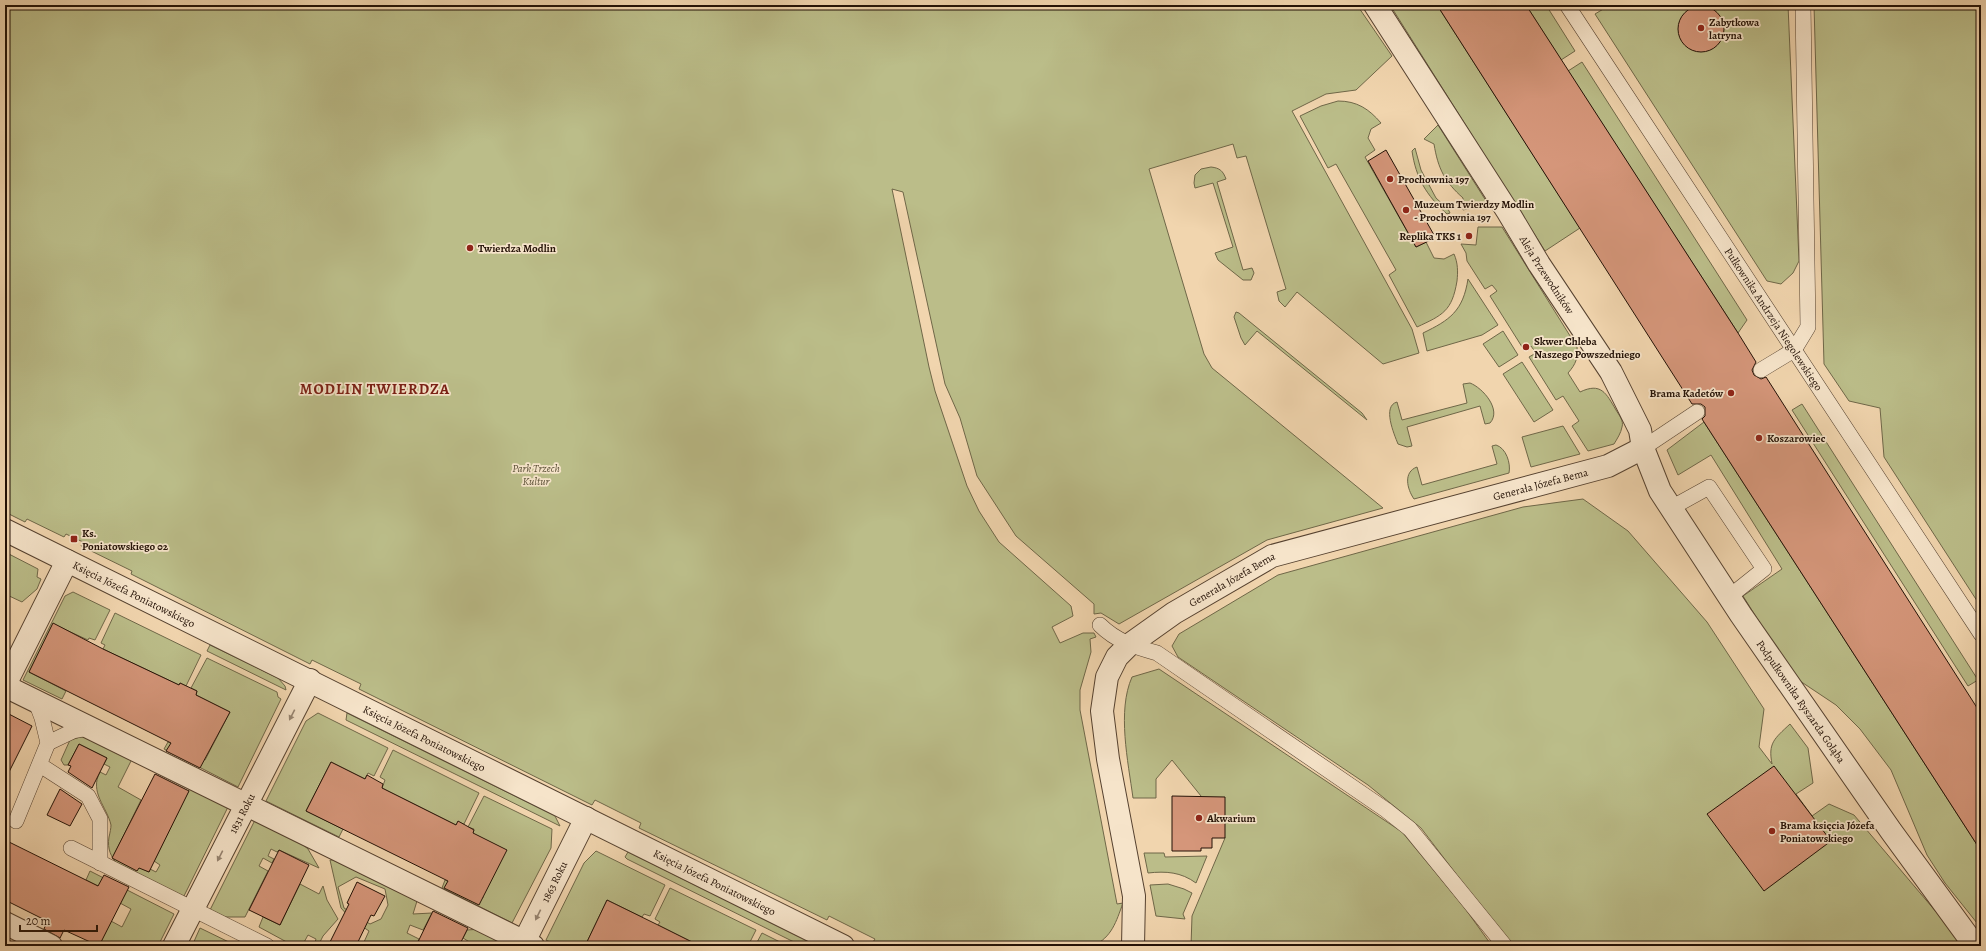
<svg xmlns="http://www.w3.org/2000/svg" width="1986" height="951" font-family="Alegreya,serif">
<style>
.green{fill:#bbbd89;stroke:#6f6748;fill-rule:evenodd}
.building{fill:#d5967a;stroke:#231106}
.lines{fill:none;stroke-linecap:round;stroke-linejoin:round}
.lane-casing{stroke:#564230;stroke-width:16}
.street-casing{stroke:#564230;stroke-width:24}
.lane{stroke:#f6e4ca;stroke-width:15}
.street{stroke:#f6e4ca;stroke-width:22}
.oneway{fill:#978572}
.poi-dot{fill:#8f2418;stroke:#f6e4ca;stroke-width:1.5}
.labels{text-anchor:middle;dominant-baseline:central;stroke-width:3.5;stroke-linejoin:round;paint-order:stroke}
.poi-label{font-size:11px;font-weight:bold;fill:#231106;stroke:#f6e4ca;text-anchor:start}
.street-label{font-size:11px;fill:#231106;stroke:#f6e4ca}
.park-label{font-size:11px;font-style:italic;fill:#584d34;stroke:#f6e4ca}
.district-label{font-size:15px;font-weight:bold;letter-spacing:1px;fill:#7a1f14;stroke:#f6e4ca}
</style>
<rect width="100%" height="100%" fill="#f1d5ae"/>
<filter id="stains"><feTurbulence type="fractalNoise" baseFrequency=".005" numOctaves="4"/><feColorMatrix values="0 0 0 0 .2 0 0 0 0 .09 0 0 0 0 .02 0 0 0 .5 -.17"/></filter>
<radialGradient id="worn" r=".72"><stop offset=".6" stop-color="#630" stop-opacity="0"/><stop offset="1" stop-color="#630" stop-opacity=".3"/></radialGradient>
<!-- green -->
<path class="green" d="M 5,5 L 1357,5 L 1392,56 L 1356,90 L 1326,94 L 1292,111 L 1412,329 L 1419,353 L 1383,364 L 1297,292 L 1285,307 L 1279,301 L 1277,292 L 1286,289 L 1246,156 L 1237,158 L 1233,144 L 1149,169 L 1204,354 L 1212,368 L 1383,508 L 1267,540 L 1119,624 L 1101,613 L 1094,614 L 1094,604 L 1016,536 L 977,476 L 960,418 L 945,384 L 903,192 L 892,189 L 929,367 L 935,391 L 967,486 L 979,511 L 999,542 L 1071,606 L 1073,616 L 1052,627 L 1060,643 L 1083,633 L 1094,633 L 1096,637 L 1090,639 L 1091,652 L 1080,690 L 1080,710 L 1117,904 L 1123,903 C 1116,922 1112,937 1093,946 L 883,946 L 873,942 L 875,939 L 829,916 L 827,920 L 639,828 L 641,823 L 595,800 L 592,805 L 359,689 L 361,684 L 312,660 L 310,664 L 131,574 L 132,571 L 81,546 L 83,542 L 66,534 L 64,537 L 27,519 L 25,522 L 5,512 Z
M 1390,5 L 1437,5 L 1580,228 L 1545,251 Z
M 1526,5 L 1546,5 L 1575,51 L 1561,60 Z
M 1610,5 L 1788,5 L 1799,261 L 1793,273 L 1781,284 L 1767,281 L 1595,14 Z
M 1814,5 L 1981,5 L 1981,607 L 1884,457 L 1880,408 L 1849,401 L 1824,364 Z
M 1582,62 L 1747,320 L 1738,333 L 1568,71 Z
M 1338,101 C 1357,101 1369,109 1381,123 L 1371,129 L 1368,138 L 1375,150 L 1365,157 L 1416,247 L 1426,242 L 1434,258 L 1444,259 L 1454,254 C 1458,263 1458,272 1457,281 C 1452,311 1443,315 1417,327 L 1389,275 L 1396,270 L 1336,164 L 1328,168 L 1300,116 L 1321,106 Z
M 1438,125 L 1488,204 L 1463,210 L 1463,198 C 1445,182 1438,169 1434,144 L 1424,139 Z
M 1415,148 L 1421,170 L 1436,198 L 1448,209 L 1450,213 L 1447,214 C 1426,195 1416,178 1412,151 Z
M 1211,167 C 1220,168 1223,171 1226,179 L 1217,182 L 1243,270 L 1252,268 L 1254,273 L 1251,280 L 1243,280 L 1218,260 L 1215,253 L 1233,247 L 1213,183 L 1195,188 L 1194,183 L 1195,175 L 1201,169 Z
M 1478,227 L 1502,227 L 1577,347 C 1578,358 1576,364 1568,373 L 1580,392 C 1601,382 1606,393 1616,410 C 1619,415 1624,421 1622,427 C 1621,433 1617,439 1614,444 L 1588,451 L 1572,426 L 1579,421 L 1563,396 L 1556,400 L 1529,357 L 1536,353 L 1531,346 L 1524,350 L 1490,296 L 1497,291 L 1492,285 L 1485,289 L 1467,261 L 1466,253 L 1461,244 L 1476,245 Z
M 1468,279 L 1498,325 L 1482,335 L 1427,351 L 1423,333 C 1450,320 1463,311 1468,279 Z
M 1236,312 L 1239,313 L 1362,413 L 1367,420 L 1257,331 L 1245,345 L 1241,338 L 1234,317 Z
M 1503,331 L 1518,355 L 1499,367 L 1483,344 Z
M 1522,362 L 1553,410 L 1534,422 L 1503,374 Z
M 1470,383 C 1483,388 1502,410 1490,423 L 1485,424 L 1480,406 L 1407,427 L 1412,446 L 1407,447 L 1398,444 C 1394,434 1382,406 1397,402 L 1402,420 L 1467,403 L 1463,384 Z
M 1802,404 L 1978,680 L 1968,686 L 1792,410 Z
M 1704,422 L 1981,851 L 1981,928 L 1945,883 L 1927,855 L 1891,770 L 1860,729 L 1836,705 L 1794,677 L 1743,596 L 1782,569 L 1711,455 L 1678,475 L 1667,450 Z
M 1563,426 L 1580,454 L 1531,467 L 1522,437 Z
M 1496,445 C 1506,448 1511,463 1509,473 L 1414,499 C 1407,489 1403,472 1417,467 L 1422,485 L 1497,464 L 1492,446 Z
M 1583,499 L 1628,531 L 1707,622 L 1764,709 L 1759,747 L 1772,764 C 1768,743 1774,739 1790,724 L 1808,748 L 1813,783 L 1796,794 L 1812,816 L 1829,804 L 1854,815 L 1965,946 L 1511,946 L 1421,828 L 1368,785 L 1178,657 L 1172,646 L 1179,634 L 1278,575 L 1523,507 Z
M 5,552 L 38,569 L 37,577 L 41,579 L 37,589 L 22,602 L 5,594 Z
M 73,592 L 110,610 L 95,640 L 89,638 L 88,640 L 53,624 L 29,672 L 66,691 L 62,699 L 23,680 L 65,596 Z
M 115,613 L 201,655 L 186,686 L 180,683 L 179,685 L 103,649 L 105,645 L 101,643 Z
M 210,645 L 278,678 L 285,686 L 286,690 L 207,651 Z
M 207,658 L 277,692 L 278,697 L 281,699 L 238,787 L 164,749 L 168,742 L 205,760 L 230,712 L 196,695 L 197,691 L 191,688 Z
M 1159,669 L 1402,832 L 1464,907 L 1492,946 L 1191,946 L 1192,916 L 1225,838 L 1201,796 L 1172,760 L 1156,779 L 1156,798 L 1133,798 C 1128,761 1117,711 1132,677 Z
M 318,713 L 388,748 L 374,776 L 368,773 L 365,779 L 331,762 L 306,811 L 343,829 L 339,837 L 266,801 L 306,721 Z
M 347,713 L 555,816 L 560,826 L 346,720 Z
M 88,735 L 132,759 L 118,787 L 141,800 L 114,855 L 149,872 L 150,869 L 156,872 L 160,865 L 154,861 L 191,786 L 229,805 L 183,898 L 118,865 C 111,857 107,849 109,837 C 110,833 111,828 111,825 C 107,807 89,792 100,772 L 106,775 L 110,767 L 104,764 L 107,758 L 79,744 L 68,765 L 64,765 L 61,760 L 70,740 Z
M 393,750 L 479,793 L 464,824 L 458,822 L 456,825 L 382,788 L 385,780 L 380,777 Z
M 484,796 L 552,829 L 551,848 L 512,923 L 442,888 L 445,880 L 483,898 L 473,833 L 474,829 L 468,827 Z
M 256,818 L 296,839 L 308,849 L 319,868 L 279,850 L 277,852 L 271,849 L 268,856 L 274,859 L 272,863 L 263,858 L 259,866 L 268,871 L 245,917 L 224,917 L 210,910 Z
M 596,851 L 665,885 L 650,916 L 644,914 L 642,917 L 607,900 L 585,946 L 558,946 L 546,940 L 584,863 Z
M 628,852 L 815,944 L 814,946 L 802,946 L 627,859 L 625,857 Z
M 1144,853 L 1164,853 L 1165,857 L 1207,856 L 1196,883 C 1181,872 1166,871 1148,873 Z
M 330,860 L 333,860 L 417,901 L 413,914 L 432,913 L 423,930 L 410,925 L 407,933 L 419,939 L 416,946 L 365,946 L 364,942 L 369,931 L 350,918 L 341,908 ZM 356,877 L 385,889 L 388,905 L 381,919 L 370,924 L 344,908 L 338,887 Z
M 90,871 L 174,914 L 158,946 L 99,946 L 111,921 L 122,927 L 131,909 L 120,903 L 122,898 L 86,880 Z
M 300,884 L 319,894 L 323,886 L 327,900 L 338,919 L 323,936 L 318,946 L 314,946 L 316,939 L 308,935 L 302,946 L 294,946 L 259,927 L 263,917 L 280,925 Z
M 1168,884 L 1184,889 L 1192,893 L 1183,914 L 1185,919 L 1156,916 L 1150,885 Z
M 670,888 L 756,930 L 748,946 L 700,946 L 658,925 L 660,922 L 655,919 Z
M 200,928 L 237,946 L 192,946 Z
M 482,929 L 505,940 L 502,946 L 476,946 L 463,938 L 467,930 Z
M 762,933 L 788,946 L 755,946 Z"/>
<!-- building -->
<path class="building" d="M 1437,5 L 1526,5 L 1738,333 L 1756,362 L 1752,370 L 1754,375 L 1761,379 L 1766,377 L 1981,714 L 1981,851 L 1702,419 L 1705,416 L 1705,407 L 1701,404 L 1692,404 Z
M1678 29a23 23 0 1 1 46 0a23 23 0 1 1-46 0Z
M 1386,150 L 1434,235 L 1432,236 L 1433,239 L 1416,247 L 1368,161 Z
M 53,623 L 103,649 L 179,685 L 180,683 L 197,691 L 196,695 L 230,712 L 200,768 L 166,751 L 171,743 L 29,672 Z
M 5,712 L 32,726 L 5,780 Z
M 79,744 L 107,758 L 92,788 L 68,772 L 71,766 L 68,765 Z
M 331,762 L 365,779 L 367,775 L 383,784 L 382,788 L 456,825 L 458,821 L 474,830 L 473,833 L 507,850 L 479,905 L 444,888 L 448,881 L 306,811 Z
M 1774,766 L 1831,841 L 1764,891 L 1707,814 Z
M 155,774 L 189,791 L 149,872 L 139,868 L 137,871 L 112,858 Z
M 60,789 L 82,804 L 70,826 L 47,815 Z
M 1172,796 L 1225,797 L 1225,838 L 1212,838 L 1212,848 L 1201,848 L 1201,851 L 1172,851 Z
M 5,840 L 98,886 L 104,875 L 129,887 L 99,946 L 64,930 L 60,938 L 44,929 L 47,921 L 5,900 Z
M 279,850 L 309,865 L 280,925 L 249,910 Z
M 357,882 L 385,896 L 374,916 L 371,915 L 356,946 L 328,946 L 349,904 L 347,903 Z
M 607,900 L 658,925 L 700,946 L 585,946 Z
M 433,911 L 468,928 L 459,946 L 416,946 Z"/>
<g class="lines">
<defs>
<g id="lane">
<path id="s1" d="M 1567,5 L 1981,634"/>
<path d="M 1761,370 L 1794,350 L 1808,327 L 1803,5"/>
<path d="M 1643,448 L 1697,412"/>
<path d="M 1671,508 L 1709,487 L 1764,569 L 1729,597"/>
<path d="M 1100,625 C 1116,641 1135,647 1157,653 L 1386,810 L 1410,829 L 1505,946"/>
<path d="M 48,743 L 73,731 L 89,728"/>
<path d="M 40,765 L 88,796 L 100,819 L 100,863"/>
<path d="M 16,821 L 48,743 L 42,718 L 36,702"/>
<path d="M 71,848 L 267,946"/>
</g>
<g id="street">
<path id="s2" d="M 1375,5 L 1508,212 L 1539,264 L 1611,372 L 1640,430 L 1643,448 L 1660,491 L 1741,615 L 1891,831 L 1975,946"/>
<path id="s3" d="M 5,530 L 843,946"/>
<path d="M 5,685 L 67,561"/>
<path d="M 5,686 L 533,946"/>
<path d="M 5,923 L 51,946"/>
<path id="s4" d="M 174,946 L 310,680"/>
<path id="s5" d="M 522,946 L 586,818"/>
<path id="s6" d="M 1133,946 L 1134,896 L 1108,759 L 1102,711 L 1107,677 L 1117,657 L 1129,645 L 1174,613 L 1272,556 L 1608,466 L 1643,448"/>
</g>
</defs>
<!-- lane casing -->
<use href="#lane" class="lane-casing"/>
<!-- street casing -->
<use href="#street" class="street-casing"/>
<!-- lane -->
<use href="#lane" class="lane"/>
<!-- street -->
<use href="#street" class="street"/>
</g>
<!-- one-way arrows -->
<defs><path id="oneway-solid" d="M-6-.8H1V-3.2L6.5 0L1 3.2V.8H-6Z"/></defs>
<g class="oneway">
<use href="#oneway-solid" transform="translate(292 715) rotate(117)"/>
<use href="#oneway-solid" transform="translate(220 856) rotate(117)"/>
<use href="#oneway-solid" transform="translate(538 915) rotate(116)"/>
</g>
<!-- markers -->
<g class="poi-dot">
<circle cx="1701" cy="28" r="4"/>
<circle cx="1390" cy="179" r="4"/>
<circle cx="1406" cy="210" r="4"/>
<circle cx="1469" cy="236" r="4"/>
<circle cx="470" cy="248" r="4"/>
<circle cx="1526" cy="347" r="4"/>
<circle cx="1731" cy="393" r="4"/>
<circle cx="1759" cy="438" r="4"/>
<rect x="70" y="535" width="8" height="8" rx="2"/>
<circle cx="1199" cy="818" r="4"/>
<circle cx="1772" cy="831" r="4"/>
</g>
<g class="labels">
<!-- poi labels -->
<g class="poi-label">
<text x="1709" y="22">Zabytkowa<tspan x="1709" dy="13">latryna</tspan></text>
<text x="1398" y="179">Prochownia 197</text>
<text x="1414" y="204">Muzeum Twierdzy Modlin<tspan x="1414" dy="13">- Prochownia 197</tspan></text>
<text x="1461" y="236" text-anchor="end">Replika TKS 1</text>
<text x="478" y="248">Twierdza Modlin</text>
<text x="1534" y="341">Skwer Chleba<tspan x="1534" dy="13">Naszego Powszedniego</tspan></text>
<text x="1723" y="393" text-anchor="end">Brama Kadetów</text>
<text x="1767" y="438">Koszarowiec</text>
<text x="82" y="533">Ks.<tspan x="82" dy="13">Poniatowskiego 02</tspan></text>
<text x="1207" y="818">Akwarium</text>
<text x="1780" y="825">Brama księcia Józefa<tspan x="1780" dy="13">Poniatowskiego</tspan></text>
</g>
<!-- street labels -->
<g class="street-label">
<text stroke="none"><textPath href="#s2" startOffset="320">Aleja Przewodników</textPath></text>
<text stroke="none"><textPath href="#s1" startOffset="376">Pułkownika Andrzeja Niegolewskiego</textPath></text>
<text stroke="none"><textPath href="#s6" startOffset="758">Generała Józefa Bema</textPath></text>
<text stroke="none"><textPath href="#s6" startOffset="434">Generała Józefa Bema</textPath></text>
<text stroke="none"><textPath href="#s3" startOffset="144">Księcia Józefa Poniatowskiego</textPath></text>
<text stroke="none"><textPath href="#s2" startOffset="819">Podpułkownika Ryszarda Gołąba</textPath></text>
<text stroke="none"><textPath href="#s3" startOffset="468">Księcia Józefa Poniatowskiego</textPath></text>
<text stroke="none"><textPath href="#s4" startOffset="149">1831 Roku</textPath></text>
<text stroke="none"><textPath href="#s5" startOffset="72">1863 Roku</textPath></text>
<text stroke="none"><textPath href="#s3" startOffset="792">Księcia Józefa Poniatowskiego</textPath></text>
</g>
<!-- park labels -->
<g class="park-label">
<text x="536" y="468">Park Trzech<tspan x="536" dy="13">Kultur</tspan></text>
</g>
<!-- district labels -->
<g class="district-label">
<text x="375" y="389">MODLIN TWIERDZA</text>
</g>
</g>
<!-- margin -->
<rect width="1986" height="951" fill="none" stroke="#f1d5ae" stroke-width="20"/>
<rect x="6" y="6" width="1974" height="939" fill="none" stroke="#231106" stroke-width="2"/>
<rect x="10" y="10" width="1966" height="931" fill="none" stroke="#231106"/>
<!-- scale -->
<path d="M20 925v6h77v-6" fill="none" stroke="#231106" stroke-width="2"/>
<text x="26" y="925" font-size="12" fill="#231106" stroke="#f6e4ca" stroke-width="3" paint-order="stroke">20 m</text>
<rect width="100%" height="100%" filter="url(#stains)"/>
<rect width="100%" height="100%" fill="url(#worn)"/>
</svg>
